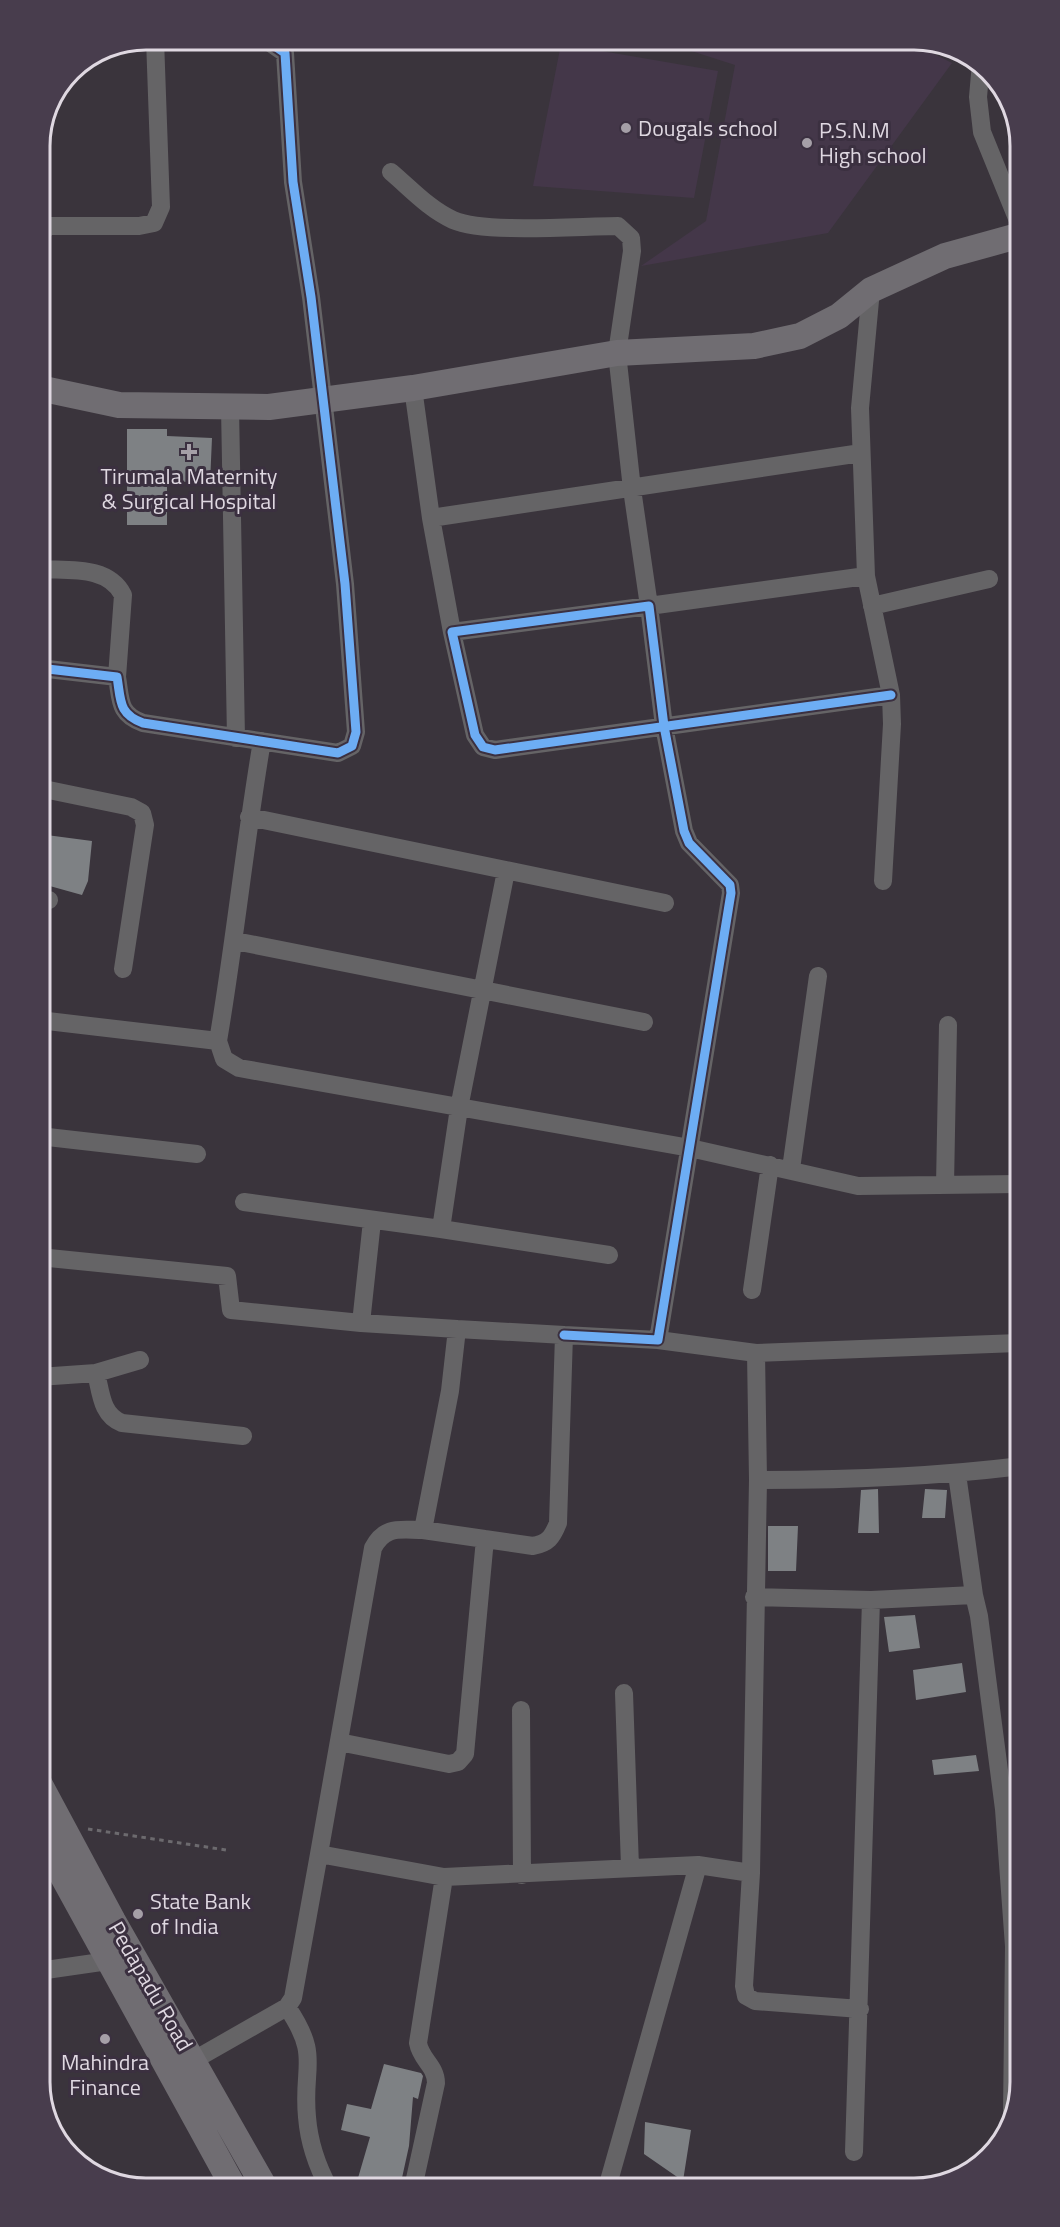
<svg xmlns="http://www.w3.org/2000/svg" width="1060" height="2227" font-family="'Titillium Web',sans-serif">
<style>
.built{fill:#443749}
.building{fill:#7e8184}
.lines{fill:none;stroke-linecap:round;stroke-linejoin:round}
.path{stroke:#6c6a6e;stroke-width:3;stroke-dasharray:4.5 4.5;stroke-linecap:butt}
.street{stroke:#656466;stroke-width:18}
.secondary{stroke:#706d72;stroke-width:26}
.cycleway-casing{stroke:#3b3040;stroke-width:13}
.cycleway{stroke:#6dadf4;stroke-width:9}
.poi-dot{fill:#a59fa7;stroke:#3b3040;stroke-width:2}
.labels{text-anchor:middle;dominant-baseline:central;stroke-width:6;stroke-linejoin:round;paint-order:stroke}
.poi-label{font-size:22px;fill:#dfd8e1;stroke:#3b3040;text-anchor:start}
.street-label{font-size:22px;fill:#dfd8e1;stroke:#3b3040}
.rim{fill:none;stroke:#dfd8e1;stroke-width:3}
</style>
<rect width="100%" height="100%" fill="#3a343c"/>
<!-- built -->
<path class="built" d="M 654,39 L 905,39 L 952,63 L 828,233 L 641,266 L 706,221 L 735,65 Z
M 561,44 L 718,71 L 694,198 L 533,186 Z"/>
<!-- building -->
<path class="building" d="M 127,429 L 167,429 L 167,436 L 212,438 L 210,483 L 167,481 L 167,525 L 127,525 Z
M 39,834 L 92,841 L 88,881 L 82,895 L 39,883 Z
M 878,1489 L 879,1533 L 858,1533 L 861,1490 Z
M 925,1489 L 947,1490 L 945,1518 L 922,1518 Z
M 768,1526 L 798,1526 L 796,1571 L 768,1571 Z
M 915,1615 L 920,1648 L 889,1652 L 884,1617 Z
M 962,1663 L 966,1692 L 916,1700 L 913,1670 Z
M 976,1755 L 979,1771 L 934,1775 L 932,1760 Z
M 384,2064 L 421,2073 L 423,2076 L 418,2099 L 413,2097 L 409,2146 L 400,2187 L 358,2178 L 370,2137 L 341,2130 L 347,2104 L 371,2109 Z
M 645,2122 L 691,2130 L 683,2181 L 644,2154 Z"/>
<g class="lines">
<!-- path -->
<path class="path" d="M 88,1829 L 226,1850"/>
<!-- street -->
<path class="street" d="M 981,63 L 978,97 L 982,132 L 1021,228
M 39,139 L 40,232
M 391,172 C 411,189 429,209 453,220 C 485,234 579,226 618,226 L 631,238 L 632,251 L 617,353 L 632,489 L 649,606 L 866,576
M 39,234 L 49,226 L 139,226 L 154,223 L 161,207 L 155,39
M 871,290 L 860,408 L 866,576 L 891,695 L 892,724 L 883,881
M 413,388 L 431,518 L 452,632
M 230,407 L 236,738
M 431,518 L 861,453
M 39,569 C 68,571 108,565 123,595 L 117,677
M 872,606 L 989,579
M 39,668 L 117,677 C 121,700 118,714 143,723 L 338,753 L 352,746 L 356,732 L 345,584 L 311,297 L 293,182 L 285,53 L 269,42 L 250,39
M 39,788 L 131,807 L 142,813 L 145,825 L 123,969
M 249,817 L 665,903
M 506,871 L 459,1108 L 441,1229 L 609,1255
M 39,899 L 49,900
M 235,941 L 644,1022
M 39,1020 L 218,1041 L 224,1059 L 239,1068 L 690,1148 L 858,1186 L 1021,1184
M 218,1041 C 235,941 245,841 262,741
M 39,1136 L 197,1154
M 791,1169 L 818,976
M 945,1185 L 948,1025
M 244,1202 L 441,1229
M 372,1221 L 361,1323 L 457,1329 L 450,1391 L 423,1530 L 533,1546 C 548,1543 552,1538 558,1523 L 564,1335 L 457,1329
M 39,1257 L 227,1276 L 231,1310 L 361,1323
M 752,1290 L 770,1165
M 564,1335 L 658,1340 L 731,893 L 730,885 L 689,843 L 684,831 L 664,726 L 649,606 L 452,632 L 475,735 L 483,747 L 495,750 L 891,695
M 658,1340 L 756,1353 L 1021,1343
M 96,1373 C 101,1392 101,1415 122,1423 L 243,1436
M 39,1377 L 96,1373 L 140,1360
M 957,1474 L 974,1595
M 758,1480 C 847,1480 933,1477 1021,1466
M 423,1530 C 400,1530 385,1525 373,1548 L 319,1854 L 444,1877 L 698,1865
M 754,1597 L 871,1600 L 974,1595 L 979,1616 L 1004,1809 L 1014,1946 L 1012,2113
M 624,1693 L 630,1867
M 521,1710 L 522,1875
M 339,1742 L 449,1764 L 458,1762 L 465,1754 L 485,1539
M 751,1873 L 744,1986 L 746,1996 L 755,2001 L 860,2009
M 39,1971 L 108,1961
M 287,2007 C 321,2057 302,2065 307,2117 C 309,2142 317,2166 329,2188
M 194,2060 L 287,2007 L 293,1998 L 319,1854
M 854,2152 L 871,1600
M 413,2188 L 436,2083 C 436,2066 421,2060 418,2043 L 444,1877
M 607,2188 L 698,1865 L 751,1873 L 758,1480 L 756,1353"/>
<!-- secondary -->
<path class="secondary" d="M 39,388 L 119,405 L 269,407 L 413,388 L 617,353 L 754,346 L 800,336 L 839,316 L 871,290 L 945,256 L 1021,235
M 39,1783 L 113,1921 L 265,2188
M 39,1833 L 234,2188"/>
<defs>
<path id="cycleway" d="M 39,668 L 117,677 C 121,700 118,714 143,723 L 338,753 L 352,746 L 356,732 L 345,584 L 311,297 L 293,182 L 285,53 L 269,42 L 250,39
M 564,1335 L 658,1340 L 731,893 L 730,885 L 689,843 L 684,831 L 664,726 L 649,606 L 452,632 L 475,735 L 483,747 L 495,750 L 891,695"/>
</defs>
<!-- cycleway casing -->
<use href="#cycleway" class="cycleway-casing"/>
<!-- cycleway -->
<use href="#cycleway" class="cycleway"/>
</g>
<!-- markers -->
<g class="poi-dot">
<circle cx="626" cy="128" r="6"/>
<circle cx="807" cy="143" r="6"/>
<path d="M186 443h6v6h6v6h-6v6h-6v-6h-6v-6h6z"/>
<circle cx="138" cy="1914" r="6"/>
<circle cx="105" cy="2039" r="6"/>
</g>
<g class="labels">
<!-- poi labels -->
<g class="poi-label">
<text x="638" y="128">Dougals school</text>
<text x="819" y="130">P.S.N.M<tspan x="819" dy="25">High school</tspan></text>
<text x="189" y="476" text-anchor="middle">Tirumala Maternity<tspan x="189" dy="25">&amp; Surgical Hospital</tspan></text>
<text x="150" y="1901">State Bank<tspan x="150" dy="25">of India</tspan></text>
<text x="105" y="2062" text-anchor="middle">Mahindra<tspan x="105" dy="25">Finance</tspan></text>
</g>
<!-- street labels -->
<g class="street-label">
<text transform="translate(151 1986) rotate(60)">Pedapadu Road</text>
</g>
</g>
<!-- crop -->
<path d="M0 0H1060V2227H0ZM146 50H914A96 96 0 0 1 1010 146V2082A96 96 0 0 1 914 2178H146A96 96 0 0 1 50 2082V146A96 96 0 0 1 146 50Z" fill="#483d4d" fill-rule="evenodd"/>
<path class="rim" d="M146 50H914A96 96 0 0 1 1010 146V2082A96 96 0 0 1 914 2178H146A96 96 0 0 1 50 2082V146A96 96 0 0 1 146 50Z"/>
</svg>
